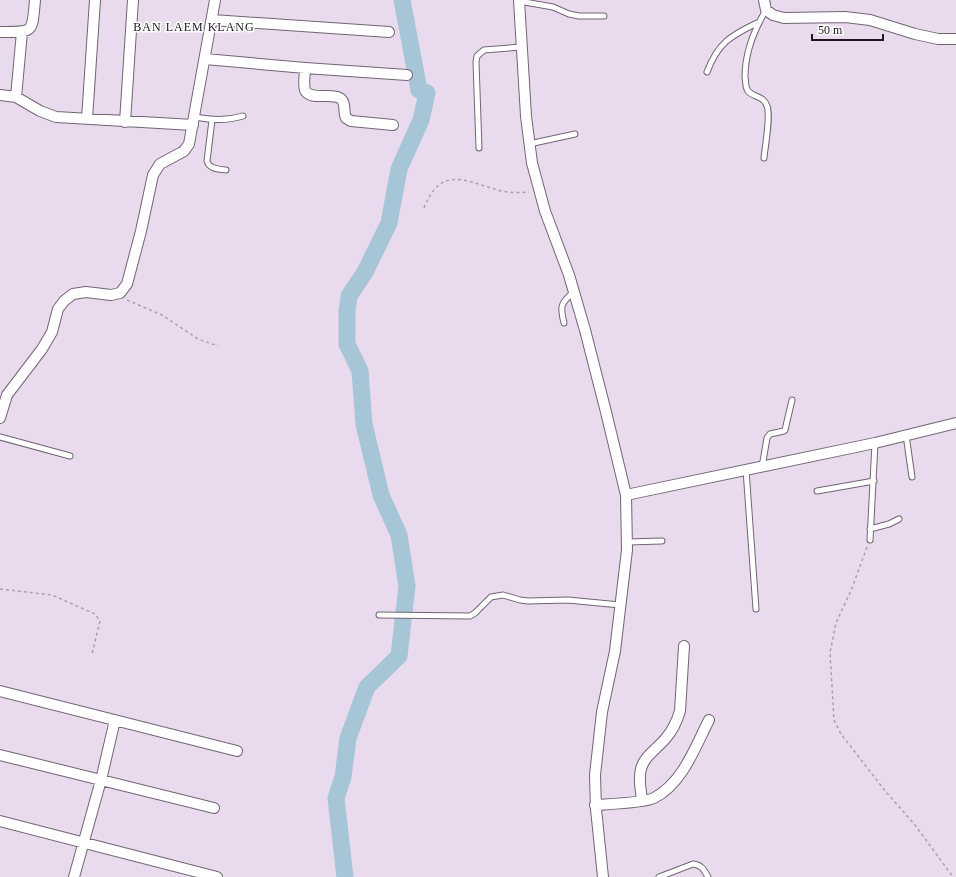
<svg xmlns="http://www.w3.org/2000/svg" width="956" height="877" font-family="'Times New Roman',serif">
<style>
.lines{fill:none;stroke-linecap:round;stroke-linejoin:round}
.river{stroke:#a6c6d7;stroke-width:17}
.service-casing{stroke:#716574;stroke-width:7}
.minor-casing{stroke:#716574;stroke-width:12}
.path{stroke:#aa9fad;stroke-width:1.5;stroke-dasharray:3 3;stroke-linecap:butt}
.service{stroke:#fff;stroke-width:5}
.minor{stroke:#fff;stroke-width:10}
.labels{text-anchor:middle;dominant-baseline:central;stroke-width:3;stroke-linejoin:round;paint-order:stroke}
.quarter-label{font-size:12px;letter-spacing:1px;fill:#1c171d;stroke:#fff}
</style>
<rect width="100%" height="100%" fill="#e9dbed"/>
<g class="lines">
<!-- river -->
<path class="river" d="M 345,877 L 336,798 L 343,777 L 348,738 L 367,687 L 399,656 L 407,586 L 399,535 L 381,495 L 364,424 L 360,371 L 347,344 L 347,311 L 349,296 L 365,272 L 389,223 L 399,169 L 421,120 L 427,93 L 419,90 L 402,0"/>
<defs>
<path id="service" d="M 519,1 L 553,7 L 569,14 L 579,16 L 604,16
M 707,72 C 718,43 730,36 757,23
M 194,117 C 212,120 226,121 243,116
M 212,120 L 207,161 C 209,169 219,169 226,170
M 529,144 L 575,134
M 479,148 L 476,62 L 477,56 L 484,50 L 521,47
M 764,158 C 765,146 771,116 767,106 C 763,95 754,98 748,91 C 745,87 746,82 745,77 C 745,53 754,30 766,10
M 564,323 C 560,307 560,303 574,292
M 906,435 L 912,477
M 0,437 L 70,456
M 762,467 L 767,438 L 770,434 L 784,431 L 785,430 L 792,400
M 746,470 L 756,609
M 817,491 L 874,481
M 870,529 L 889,524 L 899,519
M 870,540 L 875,443
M 627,542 L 662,541
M 379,615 L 470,616 L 475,613 L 491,597 L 503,595 L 520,600 L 528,601 L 568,600 L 620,605
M 659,877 L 693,864 C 702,865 704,870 708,877"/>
<path id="minor" d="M 519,0 L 526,116 L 532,163 L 545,211 L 569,275 L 585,330 L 606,412 L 626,495 L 627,550 L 615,651 L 602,712 L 595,775 L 596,809 L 603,877
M 764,0 L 766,10 L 773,15 L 784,18 L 845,17 L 870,20 L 915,34 L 938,39 L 956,39
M 212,20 L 389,32
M 0,32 C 34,32 32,34 35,0
M 205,59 L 305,68 L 407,75
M 305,68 C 305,75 303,84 305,90 C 310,102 335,91 342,100 C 346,105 343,112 346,118 L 351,121 L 393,125
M 0,95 L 16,97 L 40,111 L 56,117 L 193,125
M 16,97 L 22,32
M 87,119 L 95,0
M 125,122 L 133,0
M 0,418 L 7,395 L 42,349 L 52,332 L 58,309 L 64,301 L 73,294 L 86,292 L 111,295 L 120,293 L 127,284 L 141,231 L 153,175 L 160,164 L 184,151 L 189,144 L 215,0
M 626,495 L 875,443 L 956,423
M 0,691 L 237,751
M 0,755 L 214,808
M 642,800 C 641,790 638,779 641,769 C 644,756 658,748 666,738 C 673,730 677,721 680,711 L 684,646
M 595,805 C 608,804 644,803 654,798 C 683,783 695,747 709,720
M 0,821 L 217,877
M 74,877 L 101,780 L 115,720"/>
</defs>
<!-- service casing -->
<use href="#service" class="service-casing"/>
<!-- minor casing -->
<use href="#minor" class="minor-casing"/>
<!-- path -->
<path class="path" d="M 424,208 C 441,165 465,181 498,190 C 508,193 519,193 529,192
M 127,300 L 162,315 L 198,339 L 218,346
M 867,547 L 852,588 L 836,623 L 830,653 L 834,720 L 841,734 L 886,792 L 915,825 L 953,877
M 0,589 L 52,595 L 95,614 L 100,621 L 92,654"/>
<!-- service -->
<use href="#service" class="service"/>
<!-- minor -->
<use href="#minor" class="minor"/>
</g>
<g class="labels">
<!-- quarter labels -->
<g class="quarter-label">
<text x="194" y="27">BAN LAEM KLANG</text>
</g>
</g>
<!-- scale -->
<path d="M812 34v6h71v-6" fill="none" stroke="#1c171d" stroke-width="2"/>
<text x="818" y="34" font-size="12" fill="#1c171d" stroke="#ffffff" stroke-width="3" paint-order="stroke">50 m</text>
</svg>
